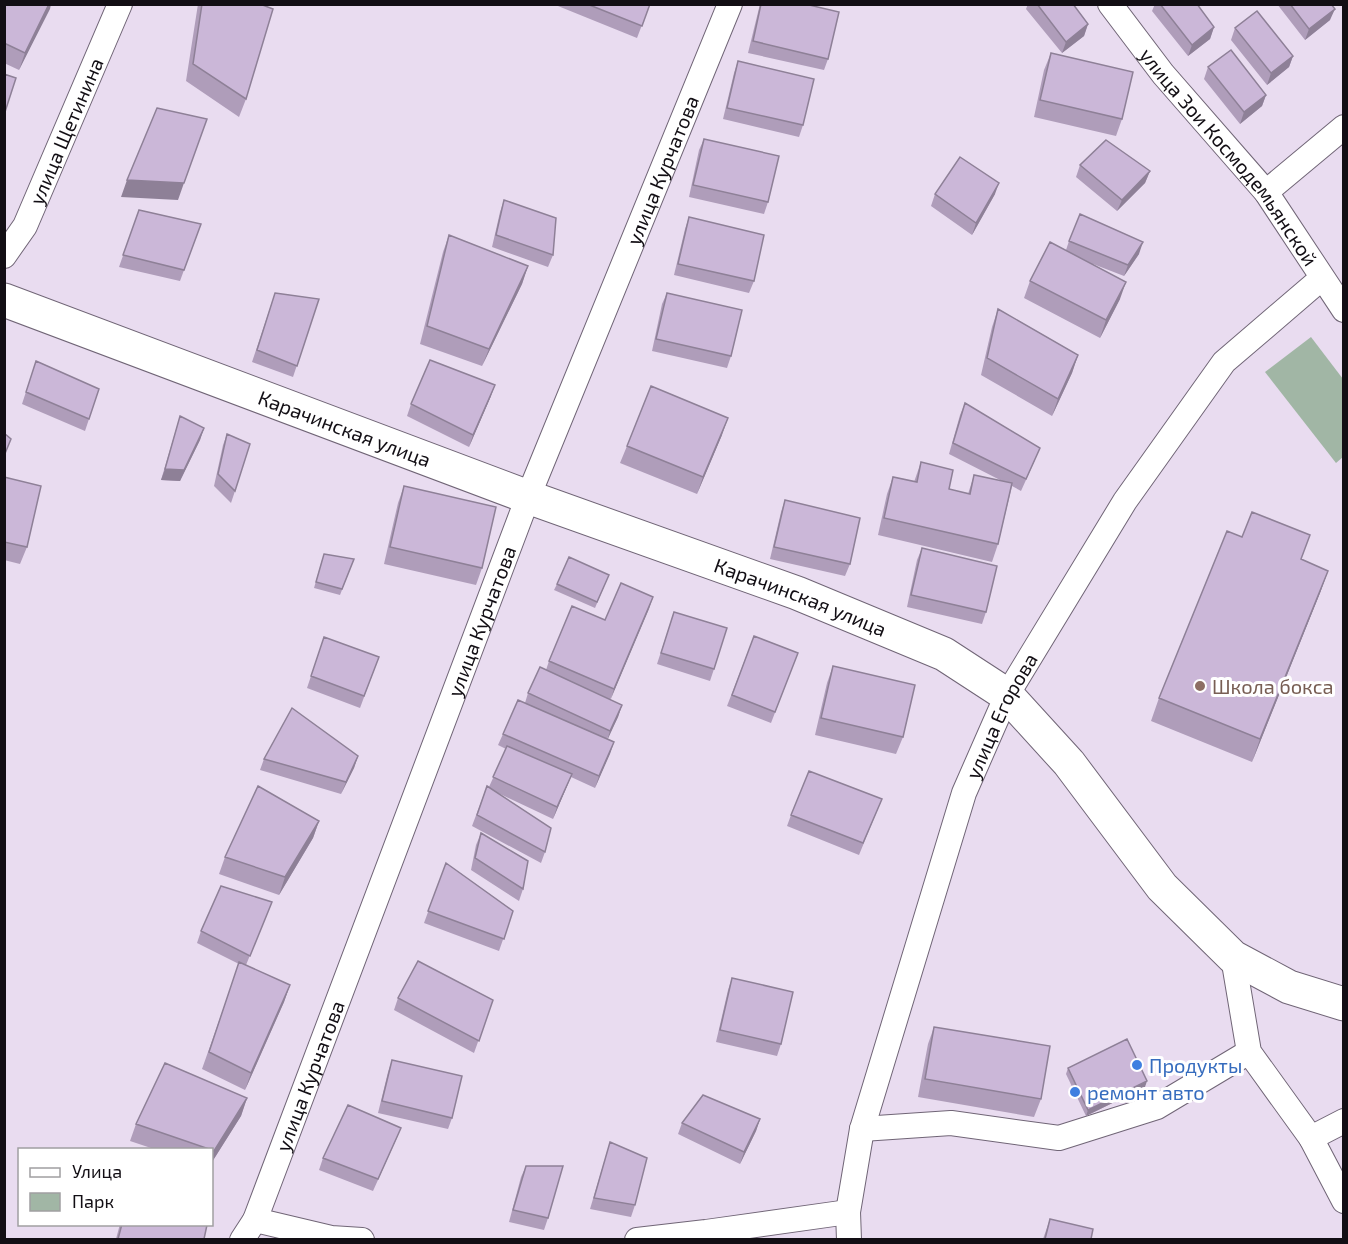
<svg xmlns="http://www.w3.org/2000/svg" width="1348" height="1244" font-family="'Exo 2',sans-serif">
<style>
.green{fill:#a1b6a5}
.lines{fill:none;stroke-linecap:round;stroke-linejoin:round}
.street-casing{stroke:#706576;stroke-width:26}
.secondary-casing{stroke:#706576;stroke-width:35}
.street{stroke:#fff;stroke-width:24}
.secondary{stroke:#fff;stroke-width:33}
.wall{fill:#af9dba}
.shaded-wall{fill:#8e8097}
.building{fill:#cbb7d8;stroke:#8e8097;stroke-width:1.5}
.education-dot{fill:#8d6e63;stroke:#fff;stroke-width:2}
.shop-dot{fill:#3f7fe0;stroke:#fff;stroke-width:2}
.labels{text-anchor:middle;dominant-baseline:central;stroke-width:6;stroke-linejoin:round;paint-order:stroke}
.street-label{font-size:20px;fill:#120e14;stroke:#fff}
.education-label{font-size:20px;fill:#785e54;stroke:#fff;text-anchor:start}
.shop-label{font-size:20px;fill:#366cbe;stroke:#fff;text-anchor:start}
</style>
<rect width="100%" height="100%" fill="#e9dcf0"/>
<!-- green -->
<path class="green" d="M 1311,337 L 1343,379 L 1343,457 L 1336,463 L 1265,372 Z"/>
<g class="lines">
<defs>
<g id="street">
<path id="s1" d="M 1110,4 L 1163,74 L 1266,192 L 1344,310"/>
<path d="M 1266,192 L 1344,127"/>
<path id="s2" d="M 4,256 L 25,226 L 120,4"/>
<path d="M 1233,957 L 1249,1052 L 1311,1138 L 1344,1201"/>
<path d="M 862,1129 L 951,1123 L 1059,1138 L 1157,1107 L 1249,1052"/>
<path d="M 1311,1138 L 1344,1121"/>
<path d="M 255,1220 L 331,1238 L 362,1240"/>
<path id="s3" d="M 242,1240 L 255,1220 L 528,497 L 730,4"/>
<path d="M 637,1240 L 706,1232 L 848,1212"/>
<path id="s4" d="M 849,1240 L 848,1212 L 862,1129 L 964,793 L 1007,695 L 1125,501 L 1224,362 L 1322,278"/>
</g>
<g id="secondary">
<path id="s5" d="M 4,300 L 528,497 L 797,593 L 944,654 L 1007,695 L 1069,763 L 1162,887 L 1233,957 L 1289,987 L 1344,1004"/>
</g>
</defs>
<!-- street casing -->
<use href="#street" class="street-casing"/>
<!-- secondary casing -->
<use href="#secondary" class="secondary-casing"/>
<!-- street -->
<use href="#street" class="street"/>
<!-- secondary -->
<use href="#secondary" class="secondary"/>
</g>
<!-- wall -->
<path class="wall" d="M 4,4 L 51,4 L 19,70 L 4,63 Z
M 198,4 L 260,4 L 246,99 L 239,117 L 186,81 Z
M 553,4 L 650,4 L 637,38 Z
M 760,4 L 805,4 L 828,59 L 824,70 L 748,53 Z
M 1028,4 L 1073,4 L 1088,24 L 1084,36 L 1062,53 L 1026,9 Z
M 1155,4 L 1197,4 L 1214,27 L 1210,39 L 1188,56 L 1152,11 Z
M 1277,4 L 1331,4 L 1330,20 L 1305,40 Z
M 1235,28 L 1293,56 L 1289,67 L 1267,85 L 1231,40 Z
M 1051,53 L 1122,119 L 1116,136 L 1034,117 L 1044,70 Z
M 738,61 L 803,125 L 799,137 L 723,119 L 734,73 Z
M 1208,67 L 1266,95 L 1262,106 L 1240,124 L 1204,79 Z
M 704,139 L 768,202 L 764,214 L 689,197 L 699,150 Z
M 1080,165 L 1150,171 L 1145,183 L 1117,211 L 1076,177 Z
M 935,194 L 995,194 L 972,235 L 931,206 Z
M 504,200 L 553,255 L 548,267 L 492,247 L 500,212 Z
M 139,210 L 201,224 L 180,281 L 119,267 Z
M 689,217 L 754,281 L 749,293 L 674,275 L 685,229 Z
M 449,235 L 528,266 L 522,284 L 482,366 L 420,344 L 443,252 Z
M 1069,241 L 1139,254 L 1124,276 L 1093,264 L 1120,299 L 1100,338 L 1024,298 L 1030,281 L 1066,250 Z
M 275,293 L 319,299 L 293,377 L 252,362 Z
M 667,293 L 731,356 L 727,368 L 652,351 L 662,304 Z
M 998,309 L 1078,355 L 1072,373 L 1052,416 L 981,375 L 992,327 Z
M 36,361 L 89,419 L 85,431 L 22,404 Z
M 491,396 L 469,447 L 407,416 L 411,404 Z
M 965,403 L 1035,460 L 1021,491 L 1012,486 L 998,544 L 992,562 L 878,535 L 887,494 L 893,477 L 914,482 L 921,462 L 949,489 L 968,494 L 974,475 L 1002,481 L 949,454 L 960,415 Z
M 180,416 L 204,428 L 200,440 L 180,481 L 161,480 Z
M 227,434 L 235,491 L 231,503 L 214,486 L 223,445 Z
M 722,435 L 697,494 L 620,463 L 627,446 Z
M 4,477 L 27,547 L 20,564 L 4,560 Z
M 404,486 L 482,568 L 476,585 L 384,564 L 398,503 Z
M 785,500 L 850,564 L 845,576 L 770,559 L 781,512 Z
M 922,548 L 986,612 L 982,624 L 907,607 L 917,560 Z
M 354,559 L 340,595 L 314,588 L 322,560 Z
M 1302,560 L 1328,571 L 1320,593 L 1252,762 L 1151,721 L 1159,698 Z
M 609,575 L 595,608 L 554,590 L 557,584 Z
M 653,597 L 610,700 L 622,705 L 618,717 L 607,739 L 614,742 L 595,788 L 571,777 L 553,819 L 496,792 L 545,852 L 541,863 L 472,826 L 487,786 L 489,787 L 506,749 L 498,745 L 503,734 L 525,703 L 528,693 L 546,670 L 549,661 L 605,620 Z
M 674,612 L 714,669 L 710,681 L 657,664 Z
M 754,636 L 798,653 L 771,723 L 727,706 Z
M 324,637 L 379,657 L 360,708 L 307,688 Z
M 833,666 L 903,737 L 896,754 L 815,735 L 827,683 Z
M 358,756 L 354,768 L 341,794 L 260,770 L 264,759 Z
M 882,799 L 859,855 L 787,826 L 791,815 Z
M 319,821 L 313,838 L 279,895 L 219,874 L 225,857 Z
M 481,833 L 523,889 L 519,901 L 471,870 L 476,845 Z
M 446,863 L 513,911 L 499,951 L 424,923 Z
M 272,902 L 246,965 L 290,985 L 284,1002 L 245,1090 L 202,1069 L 239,964 L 197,943 L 201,931 Z
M 732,978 L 781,1044 L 777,1056 L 716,1042 L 728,990 Z
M 398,998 L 493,1000 L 474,1053 L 394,1010 Z
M 934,1027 L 1041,1099 L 1034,1117 L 918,1097 L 928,1044 Z
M 392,1060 L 452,1118 L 448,1129 L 378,1113 L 388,1072 Z
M 1068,1068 L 1145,1087 L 1086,1116 L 1066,1074 Z
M 247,1098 L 241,1116 L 212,1162 L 212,1149 L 154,1149 L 130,1141 L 136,1124 Z
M 760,1119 L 756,1131 L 740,1164 L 678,1134 L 682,1123 Z
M 401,1128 L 396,1140 L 373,1191 L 319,1170 L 323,1158 Z
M 610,1142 L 635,1205 L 631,1217 L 590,1209 Z
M 526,1166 L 548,1218 L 544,1230 L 509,1222 L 521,1177 Z
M 1050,1219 L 1091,1239 L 1043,1239 Z
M 120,1224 L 204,1224 L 204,1239 L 116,1239 Z"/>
<!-- shaded-wall -->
<path class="shaded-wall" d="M 49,4 L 51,4 L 50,9 L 19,70 L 25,53 Z
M 1335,9 L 1330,20 L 1305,40 L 1309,29 Z
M 1088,24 L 1084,36 L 1062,53 L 1066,42 Z
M 1214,27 L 1210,39 L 1188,56 L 1192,45 Z
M 1293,56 L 1289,67 L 1267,85 L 1271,73 Z
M 1266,95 L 1262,106 L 1240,124 L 1244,112 Z
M 1150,171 L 1145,183 L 1117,211 L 1122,200 Z
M 127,180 L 184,183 L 178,200 L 121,197 Z
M 999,183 L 995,194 L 972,235 L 976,223 Z
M 1143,242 L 1139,254 L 1124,276 L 1128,265 Z
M 528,266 L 522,284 L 482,366 L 489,349 Z
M 1126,282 L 1120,299 L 1100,338 L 1106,320 Z
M 1078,355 L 1072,373 L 1052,416 L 1058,399 Z
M 495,385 L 491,396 L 469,447 L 473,435 Z
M 728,418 L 722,435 L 697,494 L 703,477 Z
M 204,428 L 200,440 L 180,481 L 161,480 L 165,469 Z
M 1328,571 L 1320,593 L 1252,762 L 1260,739 Z
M 653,597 L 649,609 L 610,701 L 614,689 Z
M 622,705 L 618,717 L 606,743 L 610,731 Z
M 614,742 L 610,754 L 595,788 L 599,776 Z
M 358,756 L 354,768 L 341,794 L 346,782 Z
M 572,774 L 567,786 L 553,819 L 557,807 Z
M 319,821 L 313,838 L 279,895 L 285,877 Z
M 290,985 L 284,1002 L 245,1090 L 251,1073 Z
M 1147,1081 L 1145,1087 L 1086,1116 L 1088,1110 Z
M 247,1098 L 241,1116 L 212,1162 L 212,1157 L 214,1151 Z
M 760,1119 L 756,1131 L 740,1164 L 744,1152 Z"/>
<!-- building -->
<path class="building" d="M 4,4 L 49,4 L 25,53 L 4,43 Z
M 202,4 L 260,4 L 273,9 L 246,99 L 193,64 Z
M 587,4 L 650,4 L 642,26 Z
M 761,4 L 805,4 L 839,12 L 828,59 L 753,41 Z
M 1037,4 L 1073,4 L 1088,24 L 1066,42 Z
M 1160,4 L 1197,4 L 1214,27 L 1192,45 Z
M 1290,4 L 1331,4 L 1335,9 L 1309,29 Z
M 1257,11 L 1293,56 L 1271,73 L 1235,28 Z
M 1231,50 L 1266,95 L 1244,112 L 1208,67 Z
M 1051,53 L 1133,72 L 1122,119 L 1040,100 Z
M 738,61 L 814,79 L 803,125 L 727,108 Z
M 4,74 L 16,78 L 4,115 Z
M 157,108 L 207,119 L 184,183 L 127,180 Z
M 704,139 L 779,156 L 768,202 L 693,185 Z
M 1106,140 L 1150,171 L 1122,200 L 1080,165 Z
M 960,157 L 999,183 L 976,223 L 935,194 Z
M 504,200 L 556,218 L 553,255 L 496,235 Z
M 139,210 L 201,224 L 184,270 L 123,255 Z
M 1080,214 L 1143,242 L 1128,265 L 1069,241 Z
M 689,217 L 764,235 L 754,281 L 678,264 Z
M 449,235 L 528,266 L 489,349 L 427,326 Z
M 1050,242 L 1126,282 L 1106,320 L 1030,281 Z
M 275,293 L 319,299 L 297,366 L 257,350 Z
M 667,293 L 742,310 L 731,356 L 656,339 Z
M 998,309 L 1078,355 L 1058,399 L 987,358 Z
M 430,360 L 495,385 L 473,435 L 411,404 Z
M 36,361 L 99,389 L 89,419 L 26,392 Z
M 651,386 L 728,418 L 703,477 L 627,446 Z
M 965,403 L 1040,448 L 1026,479 L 953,443 Z
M 180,416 L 204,428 L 184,470 L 165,469 Z
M 4,433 L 11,439 L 4,456 Z
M 227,434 L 250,444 L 235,491 L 218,474 Z
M 921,462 L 953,470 L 949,489 L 970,494 L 974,475 L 1012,483 L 998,544 L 884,518 L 893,477 L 917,482 Z
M 4,477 L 41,486 L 27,547 L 4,542 Z
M 404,486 L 496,507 L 482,568 L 390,547 Z
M 785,500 L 860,518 L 850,564 L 774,547 Z
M 1252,512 L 1310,535 L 1301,559 L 1328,571 L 1260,739 L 1159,698 L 1227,531 L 1242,537 Z
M 922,548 L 997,566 L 986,612 L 911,595 Z
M 324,554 L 354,559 L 342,589 L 316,582 Z
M 569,557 L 609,575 L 597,602 L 557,584 Z
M 621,583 L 653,597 L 614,689 L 549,661 L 572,606 L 605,620 Z
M 674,612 L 727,628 L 714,669 L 661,653 Z
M 754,636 L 798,653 L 775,712 L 732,695 Z
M 324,637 L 379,657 L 364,696 L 311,676 Z
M 833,666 L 915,685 L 903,737 L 821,718 Z
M 540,667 L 622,705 L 610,731 L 528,693 Z
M 518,700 L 614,742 L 599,776 L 503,734 Z
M 292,708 L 358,756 L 346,782 L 264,759 Z
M 507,746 L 572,774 L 557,807 L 493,777 Z
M 809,771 L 882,799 L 863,843 L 791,815 Z
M 258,786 L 319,821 L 285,877 L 225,857 Z
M 487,786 L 551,828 L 545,852 L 477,815 Z
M 481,833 L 528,861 L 523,889 L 475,858 Z
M 446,863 L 513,911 L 504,939 L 428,911 Z
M 221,886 L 272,902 L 250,956 L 201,931 Z
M 418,961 L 493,1000 L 479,1041 L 398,998 Z
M 239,962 L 290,985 L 251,1073 L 209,1052 Z
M 732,978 L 793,992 L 781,1044 L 720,1030 Z
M 934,1027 L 1050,1046 L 1041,1099 L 925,1079 Z
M 1127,1039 L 1147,1081 L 1088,1110 L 1068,1068 Z
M 392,1060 L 462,1076 L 452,1118 L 382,1101 Z
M 165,1063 L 247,1098 L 214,1151 L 212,1151 L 212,1149 L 209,1149 L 136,1124 Z
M 703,1095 L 760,1119 L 744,1152 L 682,1123 Z
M 348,1105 L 401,1128 L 378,1179 L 323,1158 Z
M 610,1142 L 647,1158 L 635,1205 L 594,1198 Z
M 526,1166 L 563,1166 L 548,1218 L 513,1210 Z
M 1050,1219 L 1093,1229 L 1091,1239 L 1045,1239 Z
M 122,1224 L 204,1224 L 207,1225 L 204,1239 L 118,1239 Z"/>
<!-- markers -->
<circle class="education-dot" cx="1200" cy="686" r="6"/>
<g class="shop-dot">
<circle cx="1137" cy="1065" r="6"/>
<circle cx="1075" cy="1092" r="6"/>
</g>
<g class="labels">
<!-- street labels -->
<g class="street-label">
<text stroke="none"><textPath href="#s2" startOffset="140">улица Щетинина</textPath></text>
<text stroke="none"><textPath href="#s1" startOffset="194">улица Зои Космодемьянской</textPath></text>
<text stroke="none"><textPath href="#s3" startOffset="1150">улица Курчатова</textPath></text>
<text stroke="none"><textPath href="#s5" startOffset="364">Карачинская улица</textPath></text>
<text stroke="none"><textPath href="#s5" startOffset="850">Карачинская улица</textPath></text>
<text stroke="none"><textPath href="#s3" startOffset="664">улица Курчатова</textPath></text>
<text stroke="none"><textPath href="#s4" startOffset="549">улица Егорова</textPath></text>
<text stroke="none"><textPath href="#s3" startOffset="178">улица Курчатова</textPath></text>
</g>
<!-- education labels -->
<g class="education-label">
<text x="1212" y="686">Школа бокса</text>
</g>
<!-- shop labels -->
<g class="shop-label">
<text x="1149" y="1065">Продукты</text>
<text x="1087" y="1092">ремонт авто</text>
</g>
</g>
<!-- border -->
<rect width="1348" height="1244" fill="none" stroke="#120e14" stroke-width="12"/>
<!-- legend -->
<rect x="18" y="1148" width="195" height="78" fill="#ffffff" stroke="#a09fa1" stroke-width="1.5"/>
<rect x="30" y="1168" width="30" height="9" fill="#ffffff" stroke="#a09fa1" stroke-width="1.5"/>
<text x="72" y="1178" font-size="18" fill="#120e14">Улица</text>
<rect x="30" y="1193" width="30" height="18" fill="#a1b6a5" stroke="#a09fa1" stroke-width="1.5"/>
<text x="72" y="1208" font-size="18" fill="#120e14">Парк</text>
</svg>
